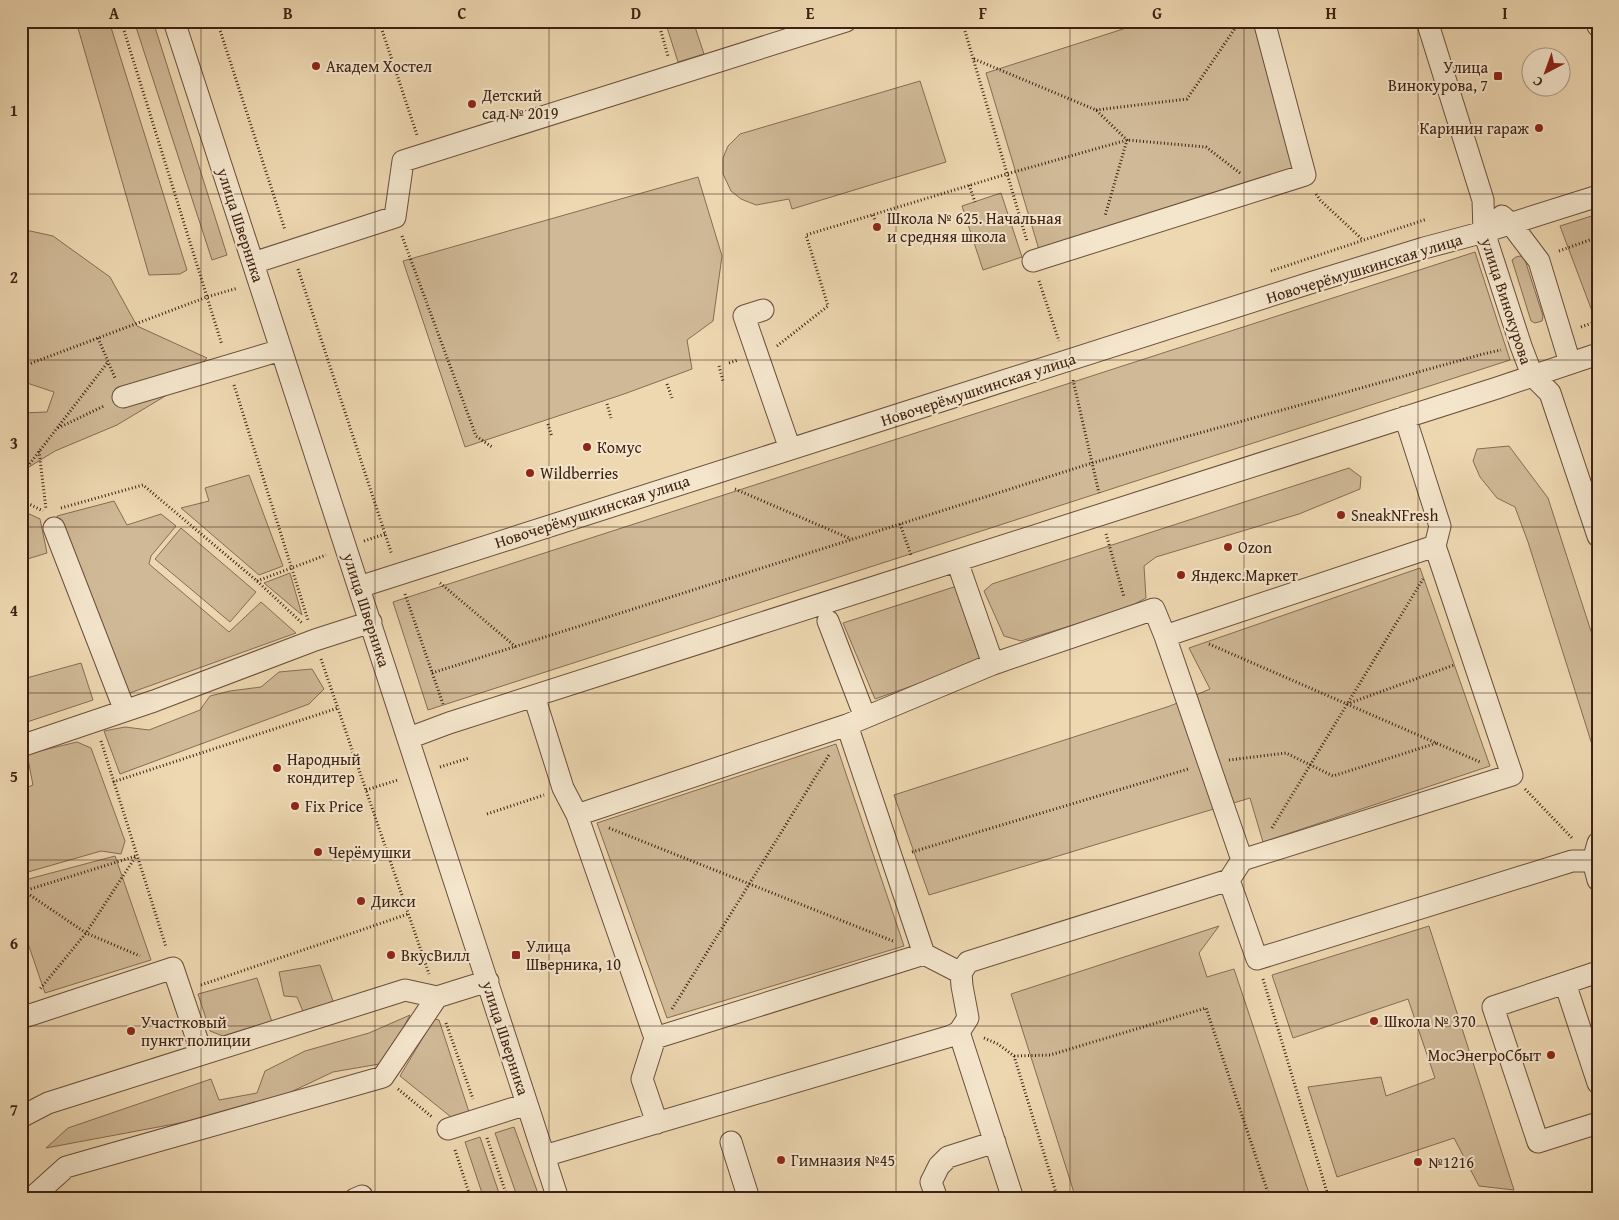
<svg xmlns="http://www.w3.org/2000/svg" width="1619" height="1220" font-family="'Gentium Book Plus',serif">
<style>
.green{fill:#d0b997;stroke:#876c55}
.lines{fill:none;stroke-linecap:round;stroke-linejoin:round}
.minor-casing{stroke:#6a4e3b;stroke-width:23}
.path{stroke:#3e2013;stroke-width:3;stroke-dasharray:1 2.5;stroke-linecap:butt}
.minor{stroke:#f4e6cd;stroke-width:21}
.grid{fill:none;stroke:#3e2013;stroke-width:1;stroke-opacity:0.55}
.poi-dot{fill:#8f2418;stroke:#f4e6cd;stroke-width:2}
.labels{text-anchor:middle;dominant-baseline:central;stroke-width:4;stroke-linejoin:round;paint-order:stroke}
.poi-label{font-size:16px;fill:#3e2013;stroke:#f4e6cd;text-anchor:start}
.street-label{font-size:16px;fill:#3e2013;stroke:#f4e6cd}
.neatline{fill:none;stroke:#3e2013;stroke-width:2}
.grid-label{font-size:16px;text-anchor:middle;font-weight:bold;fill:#3e2013}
</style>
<rect width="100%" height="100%" fill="#eed8b2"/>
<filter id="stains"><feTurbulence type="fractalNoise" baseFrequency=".004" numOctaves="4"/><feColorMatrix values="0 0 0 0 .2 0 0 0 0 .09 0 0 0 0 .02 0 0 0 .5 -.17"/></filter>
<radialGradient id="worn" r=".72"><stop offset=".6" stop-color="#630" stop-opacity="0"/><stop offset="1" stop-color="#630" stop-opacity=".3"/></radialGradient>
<!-- green -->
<path class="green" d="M 76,21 L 109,21 L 187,270 L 180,274 L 149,275 Z
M 134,21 L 153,21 L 227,255 L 212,260 Z
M 665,21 L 693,21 L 704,54 L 678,62 Z
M 1148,21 L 1258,21 L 1304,174 L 1040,253 L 986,73 Z
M 920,81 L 946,162 L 792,209 L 789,199 L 756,205 L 741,199 L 731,191 L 723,174 L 723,158 L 728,146 L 740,134 Z
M 698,177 L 722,256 L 713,321 L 687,340 L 692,369 L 624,394 L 465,447 L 403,261 Z
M 1001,193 L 1022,257 L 983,270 L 962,206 Z
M 1598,214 L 1598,327 L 1560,226 Z
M 21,229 L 53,236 L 110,277 L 137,326 L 207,358 L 177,389 L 117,425 L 55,451 L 21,472 L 21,413 L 47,412 L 54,392 L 21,381 Z
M 1475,252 L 1510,360 L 428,710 L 393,602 Z
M 1520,256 L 1524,257 L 1543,316 L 1542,321 L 1535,323 L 1531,321 L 1512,260 L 1516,257 Z
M 1509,446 L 1548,498 L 1598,653 L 1598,754 L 1595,754 L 1528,542 L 1515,507 L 1497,498 L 1480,477 L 1473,461 L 1477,449 Z
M 1349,468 L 1361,477 L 1360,489 L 1299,514 L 1156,557 L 1144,566 L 1146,598 L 1125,609 L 1021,641 L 1004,636 L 984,591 L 992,584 Z
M 249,475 L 283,566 L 259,575 L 181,508 L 209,501 L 205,488 Z
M 114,501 L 127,525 L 161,514 L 176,526 L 151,556 L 149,564 L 229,632 L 261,602 L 296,633 L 127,694 L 57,516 Z
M 21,510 L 40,519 L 47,553 L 21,561 Z
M 181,528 L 256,592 L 230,622 L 155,559 Z
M 1420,568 L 1490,766 L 1263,842 L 1250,798 L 929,895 L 894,795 L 1170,706 L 1210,689 L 1189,648 Z
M 290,573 L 302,615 L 264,583 Z
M 960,585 L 985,660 L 875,699 L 843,623 Z
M 81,663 L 93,700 L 21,724 L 21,676 L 23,679 Z
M 312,669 L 324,689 L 309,704 L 120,774 L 104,731 L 125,727 L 149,730 L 200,710 L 210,696 L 230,691 L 261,687 L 279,672 Z
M 77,742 L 91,748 L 125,841 L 121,854 L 101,851 L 21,874 L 21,790 L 33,785 L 27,754 Z
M 836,744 L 904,946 L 667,1018 L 597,823 Z
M 115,856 L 151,960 L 45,993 L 21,923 L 21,881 Z
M 1219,926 L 1199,953 L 1207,977 L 1234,969 L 1311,1199 L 1076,1199 L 1011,994 Z
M 1429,926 L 1514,1190 L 1479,1186 L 1454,1138 L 1337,1177 L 1308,1087 L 1381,1077 L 1386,1096 L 1435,1078 L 1408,999 L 1293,1038 L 1272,975 Z
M 320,965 L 333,1001 L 304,1014 L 297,997 L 284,996 L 279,972 Z
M 257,978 L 273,1025 L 228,1038 L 210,1031 L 198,994 Z
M 410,1015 L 385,1063 L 333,1072 L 276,1099 L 185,1122 L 46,1148 L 68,1128 L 211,1079 L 219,1100 L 257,1093 L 265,1071 L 305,1051 L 369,1033 Z
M 434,1019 L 439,1020 L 469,1112 L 451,1117 L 400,1076 Z
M 514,1127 L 540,1199 L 518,1199 L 495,1133 Z
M 480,1137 L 501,1199 L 484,1199 L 465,1142 Z"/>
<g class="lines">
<defs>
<path id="minor" d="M 174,21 L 558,1199
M 1427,21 L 1483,200 L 1484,232 L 1521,346 L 1532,375 L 1550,393 L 1598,536
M 1596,21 L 1598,26
M 1502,216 L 1511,224 L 1539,261 L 1570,363
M 1033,261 L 1305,175 L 1264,21
M 253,263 L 395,217 L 403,161 L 846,21
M 763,310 L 744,316 L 790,449
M 123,397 L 281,350
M 1405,417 L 1440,526 L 1435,546 L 1512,775 L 1242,860 L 1165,636 L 1435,546
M 54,528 L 125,711
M 957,561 L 993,664 L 1154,609 L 1165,636
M 359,587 L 1310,283 L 1424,248 L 1484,232 L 1598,196
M 828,621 L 865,717
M 534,696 L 563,788 L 577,815
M 847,725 L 924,954 L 655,1038 L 577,815 L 847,725 L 993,664
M 409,738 L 449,723 L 1497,388 L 1598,354
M 21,746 L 154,701 L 315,640 L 371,622
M 1598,843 L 1593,861 L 1598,880
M 1229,880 L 1257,959 L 1572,861 L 1593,861
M 924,954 L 961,973
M 1598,972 L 1493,1007 L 1538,1142 L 1598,1123
M 1565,983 L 1598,1083
M 21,1018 L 173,968 L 202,1054
M 959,1032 L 1013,1199
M 655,1038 L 642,1079 L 657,1123
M 21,1117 L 48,1103 L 405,990 L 437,997
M 448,1129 L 527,1104
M 731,1142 L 749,1199
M 544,1156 L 951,1036 L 959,1032 L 968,1018 L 962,986 L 961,973 L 968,962 L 1229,880 L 1242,860
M 32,1199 L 35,1195 L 66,1167 L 383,1077 L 437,997 L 488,981
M 355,1199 L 362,1196 L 363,1199
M 937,1199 L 931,1182 L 939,1166 L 948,1157 L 995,1142"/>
</defs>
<!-- minor casing -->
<use href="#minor" class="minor-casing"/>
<!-- path -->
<path class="path" d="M 121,21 L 222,345
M 217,21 L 285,230
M 379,21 L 417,135
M 658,21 L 668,56
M 962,21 L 1027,241
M 974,59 L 1096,110 L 1127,140 L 1105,216
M 1096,110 L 1187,99 L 1240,21
M 969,185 L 975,202
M 1316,194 L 1320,200 L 1363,240
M 873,215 L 878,227
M 402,236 L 476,436 L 492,447
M 1559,251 L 1598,237
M 298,269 L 392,555
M 1271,271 L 1427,219
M 1039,281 L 1059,341
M 1581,327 L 1598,321
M 98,338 L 115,378
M 777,346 L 828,306 L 806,235 L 1007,174 L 1127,140 L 1206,147 L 1240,173
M 729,363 L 738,360
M 719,366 L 723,381
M 21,367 L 207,297 L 238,288
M 1073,380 L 1099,493
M 667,384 L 672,398
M 234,385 L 308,620
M 607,404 L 611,418
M 548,424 L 552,437
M 58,428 L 104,406
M 39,451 L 46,509
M 21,475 L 108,362
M 735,489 L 851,539
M 21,500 L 43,511
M 61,508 L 143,485 L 257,581 L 302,623
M 900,524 L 911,555
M 1106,534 L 1124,597
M 364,541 L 385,534
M 257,581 L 326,555
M 440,583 L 516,647
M 405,594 L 443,704
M 1209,644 L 1480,762
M 321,659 L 429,974
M 432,673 L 1092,463 L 1483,354 L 1501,350
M 1347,704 L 1454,665
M 101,741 L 166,947
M 1229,760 L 1286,753 L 1333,776 L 1437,743
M 440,767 L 469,758
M 113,782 L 338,708
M 1525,789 L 1573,839
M 366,790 L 398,780
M 487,814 L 544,795
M 609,828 L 893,941
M 1272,828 L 1423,579
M 912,852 L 1188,769
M 24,891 L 136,856 L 86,933 L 40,989
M 21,892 L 24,891 L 86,933 L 140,956
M 1263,979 L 1329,1199
M 201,985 L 408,914
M 672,1009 L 829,755
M 446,1023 L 473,1099
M 984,1038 L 998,1044 L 1014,1056 L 1058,1199
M 1014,1056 L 1050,1055 L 1206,1008 L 1270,1199
M 398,1089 L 432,1117
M 487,1138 L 508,1199
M 455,1150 L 471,1199"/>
<!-- minor -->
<use href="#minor" class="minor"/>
</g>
<!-- grid -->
<path class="grid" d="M 201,21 L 201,1199M 375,21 L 375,1199M 549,21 L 549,1199M 723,21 L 723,1199M 896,21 L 896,1199M 1070,21 L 1070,1199M 1244,21 L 1244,1199M 1418,21 L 1418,1199M 21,194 L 1598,194M 21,360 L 1598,360M 21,527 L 1598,527M 21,693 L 1598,693M 21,860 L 1598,860M 21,1026 L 1598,1026"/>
<!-- markers -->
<g class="poi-dot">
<circle cx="316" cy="66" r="5"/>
<rect x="1493" y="71" width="10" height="10" rx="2.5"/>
<circle cx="472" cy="104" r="5"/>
<circle cx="1539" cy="128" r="5"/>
<circle cx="877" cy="227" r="5"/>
<circle cx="587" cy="447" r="5"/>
<circle cx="530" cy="473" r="5"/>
<circle cx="1341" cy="515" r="5"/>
<circle cx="1228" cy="547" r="5"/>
<circle cx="1181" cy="575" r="5"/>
<circle cx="277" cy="768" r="5"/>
<circle cx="295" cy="806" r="5"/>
<circle cx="318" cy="852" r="5"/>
<circle cx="361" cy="901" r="5"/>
<circle cx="391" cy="955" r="5"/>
<rect x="511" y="950" width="10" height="10" rx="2.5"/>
<circle cx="1374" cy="1021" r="5"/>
<circle cx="131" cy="1031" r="5"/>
<circle cx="1551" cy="1055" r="5"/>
<circle cx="781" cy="1160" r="5"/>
<circle cx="1418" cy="1162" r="5"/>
</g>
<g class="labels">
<!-- poi labels -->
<g class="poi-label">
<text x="326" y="66">Академ Хостел</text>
<text x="1488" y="67" text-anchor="end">Улица<tspan x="1488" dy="18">Винокурова, 7</tspan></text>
<text x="482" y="95">Детский<tspan x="482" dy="18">сад № 2019</tspan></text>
<text x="1529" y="128" text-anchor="end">Каринин гараж</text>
<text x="887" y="218">Школа № 625. Начальная<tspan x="887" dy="18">и средняя школа</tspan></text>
<text x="597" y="447">Комус</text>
<text x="540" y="473">Wildberries</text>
<text x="1351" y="515">SneakNFresh</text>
<text x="1238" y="547">Ozon</text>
<text x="1191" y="575">Яндекс.Маркет</text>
<text x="287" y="759">Народный<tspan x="287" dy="18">кондитер</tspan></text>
<text x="305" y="806">Fix Price</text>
<text x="328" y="852">Черёмушки</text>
<text x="371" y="901">Дикси</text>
<text x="526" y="946">Улица<tspan x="526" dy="18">Шверника, 10</tspan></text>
<text x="401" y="955">ВкусВилл</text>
<text x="1384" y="1021">Школа № 370</text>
<text x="141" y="1022">Участковый<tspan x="141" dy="18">пункт полиции</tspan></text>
<text x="1541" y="1055" text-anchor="end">МосЭнегроСбыт</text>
<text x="791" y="1160">Гимназия №45</text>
<text x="1428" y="1162">№1216</text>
</g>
<!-- street labels -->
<g class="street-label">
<text transform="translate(241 225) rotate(72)">улица Шверника</text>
<text transform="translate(1364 268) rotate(-17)">Новочерёмушкинская улица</text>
<text transform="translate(1507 301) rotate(72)">улица Винокурова</text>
<text transform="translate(978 389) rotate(-18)">Новочерёмушкинская улица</text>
<text transform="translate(592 511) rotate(-18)">Новочерёмушкинская улица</text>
<text transform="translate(367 610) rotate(72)">улица Шверника</text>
<text transform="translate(506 1038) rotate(72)">улица Шверника</text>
</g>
</g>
<!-- margin -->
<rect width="1619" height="1220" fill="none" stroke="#eed8b2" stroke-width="55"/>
<!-- north arrow -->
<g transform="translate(1546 72) rotate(221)"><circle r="24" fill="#f4e6cd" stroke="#ab9783"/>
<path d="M0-4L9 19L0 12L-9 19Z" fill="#8f2418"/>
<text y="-8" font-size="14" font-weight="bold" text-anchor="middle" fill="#3e2013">С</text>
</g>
<rect x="28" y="28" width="1564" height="1164" class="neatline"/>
<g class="grid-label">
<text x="114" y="19">A</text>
<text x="288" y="19">B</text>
<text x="462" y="19">C</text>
<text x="636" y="19">D</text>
<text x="810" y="19">E</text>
<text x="983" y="19">F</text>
<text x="1157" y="19">G</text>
<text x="1331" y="19">H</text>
<text x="1505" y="19">I</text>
<text x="14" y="116">1</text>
<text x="14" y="283">2</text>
<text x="14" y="449">3</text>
<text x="14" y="616">4</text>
<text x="14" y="782">5</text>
<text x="14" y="949">6</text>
<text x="14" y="1115">7</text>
</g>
<rect width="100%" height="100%" filter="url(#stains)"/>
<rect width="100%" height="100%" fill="url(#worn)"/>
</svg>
